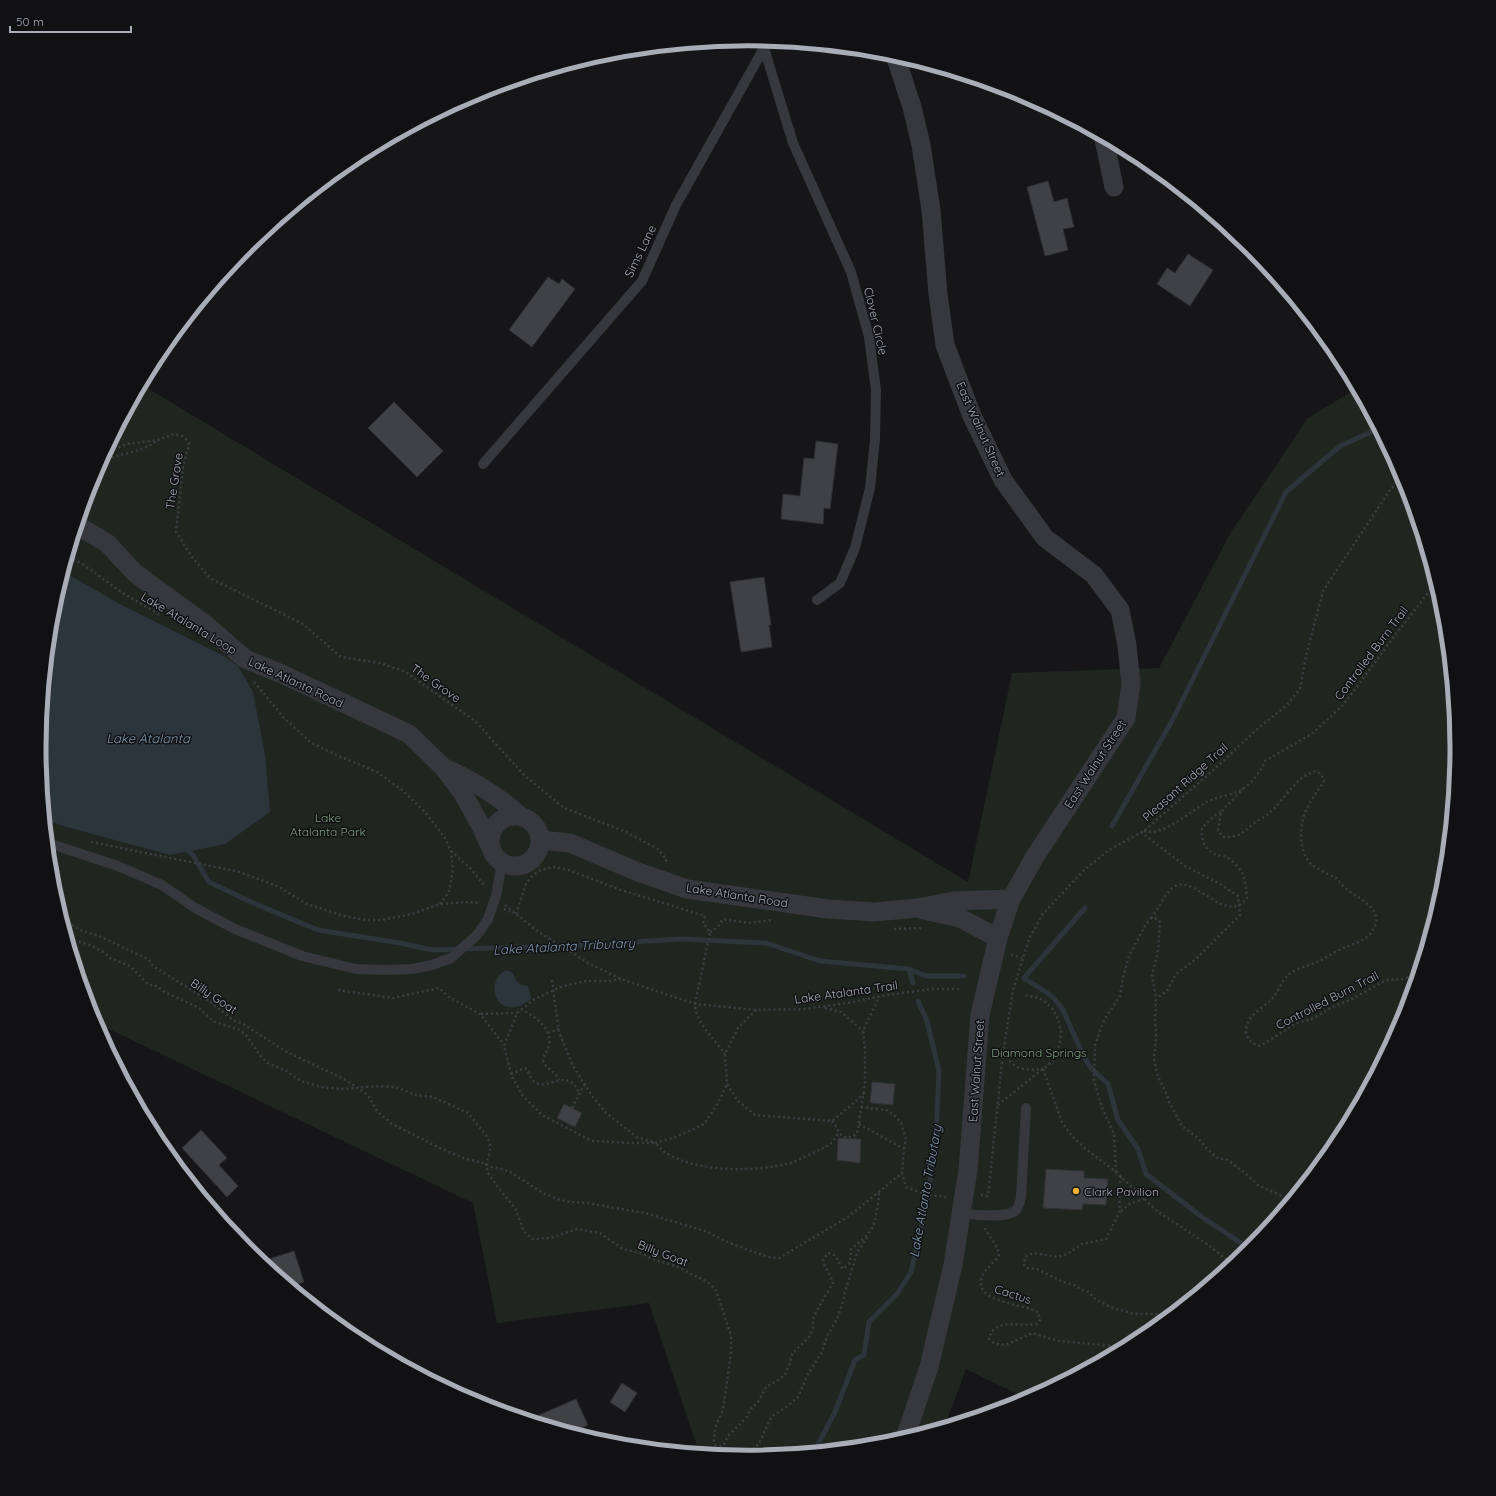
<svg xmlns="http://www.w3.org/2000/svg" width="1496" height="1496" font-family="Quicksand,sans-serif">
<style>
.green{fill:#1e261f}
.water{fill:#2c353c}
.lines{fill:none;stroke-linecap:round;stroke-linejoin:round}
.stream{stroke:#2c353c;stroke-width:5}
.building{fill:#404145;stroke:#303034}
.path{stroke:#3d3f44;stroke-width:2.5;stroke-dasharray:2 3;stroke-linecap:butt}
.lane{stroke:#37383d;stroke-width:10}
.street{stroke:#37383d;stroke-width:19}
.poi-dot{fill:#f2b134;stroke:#111113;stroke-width:1.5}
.labels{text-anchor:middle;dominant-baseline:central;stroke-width:3;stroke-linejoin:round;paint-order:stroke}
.street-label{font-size:12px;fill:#a8adb8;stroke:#111113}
.park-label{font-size:12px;fill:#7fa381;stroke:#111113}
.poi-label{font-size:12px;fill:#a8adb8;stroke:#111113;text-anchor:start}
.water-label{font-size:13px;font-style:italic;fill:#7f9bb3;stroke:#111113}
.rim{fill:none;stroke:#a8adb8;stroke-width:5}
</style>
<rect width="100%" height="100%" fill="#161618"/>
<!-- green -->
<path class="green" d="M 142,385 L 968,882 L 1012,673 L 1159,668 L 1231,532 L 1308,418 L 1356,389 L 1403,477 L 1443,610 L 1457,748 L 1443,887 L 1403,1020 L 1337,1142 L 1249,1249 L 1142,1338 L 1027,1399 L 966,1369 L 945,1425 L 886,1443 L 748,1457 L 699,1452 L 649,1303 L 497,1323 L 473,1203 L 94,1022 L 93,1019 L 53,886 L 39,748 L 53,609 L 93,476 Z"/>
<!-- water -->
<path class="water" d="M 64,572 L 120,604 L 222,655 L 238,666 L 253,692 L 265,755 L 270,812 L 225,844 L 170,855 L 63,826 L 46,820 L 39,748 L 53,609 Z
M 507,970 L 513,973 C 516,981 518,986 528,986 L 531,999 C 497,1026 482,980 507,970 Z"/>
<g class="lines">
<!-- stream -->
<path class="stream" d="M 1112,826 L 1173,719 L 1286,492 L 1340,446 L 1378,429
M 184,847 L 193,855 L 209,882 L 251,902 L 318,930 L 400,943 L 432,950 L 518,947 L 533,948 L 681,939 L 766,943 L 820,961 L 909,969 L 926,976 L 964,976
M 1085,908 L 1024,978 L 1052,996 L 1063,1010 L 1083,1055 L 1090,1067 L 1108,1084 L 1118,1120 L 1138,1149 L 1146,1174 L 1202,1217 L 1250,1249
M 909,969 L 913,983
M 815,1450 L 835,1412 L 855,1360 L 864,1355 L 869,1322 L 897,1294 L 911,1272 L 928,1198 L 936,1137 L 939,1071 L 927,1021 L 918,1001"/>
</g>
<!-- building -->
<path class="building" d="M 1048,181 L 1054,202 L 1067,198 L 1074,227 L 1063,229 L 1068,250 L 1045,256 L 1027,187 Z
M 1188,254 L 1213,270 L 1190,306 L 1157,284 L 1167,268 L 1175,273 Z
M 548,277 L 559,284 L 562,279 L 575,289 L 532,347 L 509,330 Z
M 394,402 L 443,451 L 417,477 L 368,428 Z
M 816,441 L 838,444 L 830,509 L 824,508 L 823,524 L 781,519 L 783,494 L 800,496 L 804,458 L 814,459 Z
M 764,577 L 771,625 L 769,625 L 772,647 L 741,652 L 730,582 Z
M 872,1082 L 895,1084 L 893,1105 L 870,1103 Z
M 564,1104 L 582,1113 L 575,1127 L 557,1118 Z
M 201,1130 L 227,1158 L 219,1165 L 238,1186 L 227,1197 L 182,1148 Z
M 838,1138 L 861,1139 L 860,1163 L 837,1160 Z
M 1046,1169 L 1084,1171 L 1084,1178 L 1108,1179 L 1106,1205 L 1083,1204 L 1082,1210 L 1043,1208 Z
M 294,1251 L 304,1282 L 292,1286 L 273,1271 L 269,1259 Z
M 622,1383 L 637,1393 L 625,1412 L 610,1402 Z
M 576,1399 L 588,1425 L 572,1432 L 530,1419 Z"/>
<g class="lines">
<!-- path -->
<path class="path" d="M 105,454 L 126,444 L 158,440 L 174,434 L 180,435 L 185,438 L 189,444 L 183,467 L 176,532 L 192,557 L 210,578 L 303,624 L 341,657 L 380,663 L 404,671 L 475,721 L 525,776 L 564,808 L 624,831 L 658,849 L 666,859 L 666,864
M 102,460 L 139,450 L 149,446 L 157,441
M 69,557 L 84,565 L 121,592 L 162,616
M 254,682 L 284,718 L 310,742 L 334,754 L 377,772 L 402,790 L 425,812 L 445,838 L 451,851 L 453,870 L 449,892 L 440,904
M 1244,788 L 1221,812 L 1218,830 L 1223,837 C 1239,838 1242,833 1253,824 C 1257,820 1264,818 1268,814 C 1285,800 1294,777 1316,771 C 1321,774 1323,776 1324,782 C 1317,791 1311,800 1306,810 C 1299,826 1298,852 1312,865 C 1319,870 1328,874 1336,878 C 1339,881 1341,884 1344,887 C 1356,898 1386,908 1373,930 C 1369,938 1357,943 1348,946 C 1338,950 1329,956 1319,961 C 1309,966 1296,968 1288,975 C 1281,982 1278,993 1271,1000 C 1262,1008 1247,1016 1246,1030 C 1246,1039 1252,1044 1260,1046 L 1297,1023 L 1312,1019 L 1329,1009 L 1354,998 L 1386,980 L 1403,979 L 1417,974
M 1144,831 C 1164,837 1190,811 1207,802 C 1218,796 1235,795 1244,788 C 1253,782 1261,771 1265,761 L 1313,733 L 1344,704 L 1396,634 L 1435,584
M 1141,832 L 1185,866 L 1220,884 L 1238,896 L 1240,915 L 1196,959 L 1176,974 L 1167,991 L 1157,998
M 91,842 L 240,872 L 279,887 L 307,904 L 344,916 L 366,920 L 382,920 L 412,914 L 440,904 L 469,902 L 481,903
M 451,851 L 470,868 L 484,885
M 505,905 L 536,930 L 588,963 L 621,979 L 695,1004 L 756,1010 L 805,1009 L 848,1003 L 887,995 L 932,989 L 961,989
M 504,909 L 514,913
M 516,914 L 526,884 L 533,875 L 541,870 L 553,867 L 566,869 L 618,889 L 705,916 L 703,923 L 710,932 L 695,1004 C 695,1022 715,1040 725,1054
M 1151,918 C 1159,910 1167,887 1178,885 C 1199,880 1228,925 1247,898 C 1246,890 1246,880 1242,873 C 1240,868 1231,859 1226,857 C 1224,856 1220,856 1217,855 C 1204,850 1201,841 1202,828 L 1214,816 L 1221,812
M 63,920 L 83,931 L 99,936 L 148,959 L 153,966 L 209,1001 L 233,1020 L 243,1024 L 287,1052 L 346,1080 L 368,1095 L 377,1111 L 392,1124 L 444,1150 L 463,1158 L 483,1163 L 491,1167 L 501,1169 L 510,1172 L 543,1193 L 560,1200 L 570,1202 L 586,1203 L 645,1213 L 708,1232 L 725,1241 L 754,1252 L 769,1257 L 779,1258 L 848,1217 L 902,1173
M 894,929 L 921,928
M 710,932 L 717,928 L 723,919 L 748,923 L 772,920
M 69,940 L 88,944 L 105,953 L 110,958 L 130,966 L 149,985 L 157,986 L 163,991 L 199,1008 L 213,1021 L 239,1030 L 246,1035 L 262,1058 L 268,1063 L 286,1071 L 301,1081 L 321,1087 L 341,1089 L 378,1086 L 395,1087 L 416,1095 L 433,1097 L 468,1113 L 486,1135 L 490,1143 L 490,1151 L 486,1165 L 488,1173 L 497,1186 L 515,1208 L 524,1232 L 533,1239 L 550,1238 L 577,1229 L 600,1233 L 623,1249 L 640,1253 L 658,1261 L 676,1266 L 709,1283 L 715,1289 L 719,1299 L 731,1336 L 731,1352 L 723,1410 L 715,1428 L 714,1441 L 716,1446 L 721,1446 L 724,1444 L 728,1436 L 747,1417 L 750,1410 L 758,1402 L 766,1387 L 780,1379 L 786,1373 L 790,1363 L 792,1354 L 810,1336 L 813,1328 L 813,1319 L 817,1310 L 833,1283 C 831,1275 825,1269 823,1260 L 828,1253 C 838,1254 837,1262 843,1269 L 849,1264 L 851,1256 L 850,1250 C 868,1235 874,1232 877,1209 C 879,1202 878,1196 880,1190
M 1011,955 L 1022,958
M 621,979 L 609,981 L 587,981 L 563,986 L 535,999 L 517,1013 L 504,1046 L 512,1077 L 523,1096 L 542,1115 L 592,1141 L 629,1143 L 655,1143 C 659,1146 662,1151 666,1153 C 698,1173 757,1172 791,1163 C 799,1160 806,1156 813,1153 C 826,1146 832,1146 838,1133
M 552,980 L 553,987
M 338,990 L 393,998 L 439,988 L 449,997 L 480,1014 L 504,1045
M 553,990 L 559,1032 L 572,1064 L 592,1096 L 606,1113 L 637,1137 L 655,1143 L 676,1137 L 704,1124 L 717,1105 L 727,1084
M 825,1008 L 841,1012 L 863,1031
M 521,1009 C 535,1017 552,1027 549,1045 C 548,1051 544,1054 543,1060 C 545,1069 555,1070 559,1080
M 756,1010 L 738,1028 L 725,1054 L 727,1084 L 738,1101 L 755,1115 L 832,1121 L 855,1102 L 864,1093
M 481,1014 L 517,1013
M 548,1033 L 559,1029
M 1003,1053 C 1015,1070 1024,1071 1043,1069
M 1043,1069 L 1062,1122 L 1072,1136 L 1086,1149 L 1116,1172 L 1157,1211 L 1207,1244 L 1232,1264
M 511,1074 L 525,1068 C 530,1072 530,1080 536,1083 C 549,1090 570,1066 579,1094
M 998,1105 L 1054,1060 L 1060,1042 L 1061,1031 L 1058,1019 L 1052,1008 L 1043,1000 L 1035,997 L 1024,995
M 861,1107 L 886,1110 L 894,1115 L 901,1123 L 906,1139 L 904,1149
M 572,1108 L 584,1085
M 832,1121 C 840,1130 840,1144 857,1134 L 865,1084 L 865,1049 L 863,1031 L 879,997
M 859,1124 L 904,1149 L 902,1173 L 906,1187 L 924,1194 L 946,1197
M 1116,1172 L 1114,1134 L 1101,1105 L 1094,1080 L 1095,1045 L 1104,1020 L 1120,996 L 1123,977 L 1129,956 L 1146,924 L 1151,918 L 1157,919 L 1160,922 L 1158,951 L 1152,975 L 1156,998 L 1155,1019 L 1156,1040 L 1154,1059 L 1158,1077 L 1167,1095 L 1169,1102 L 1182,1126 L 1199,1139 L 1208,1150 L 1219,1159 L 1226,1159 L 1245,1173 L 1259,1186 L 1278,1194 L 1289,1201
M 1121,1176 L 1119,1190 L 1120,1211 L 1106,1239 L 1082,1244 L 1067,1254 L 1058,1257 L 1033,1253 L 1025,1257 L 1024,1265 L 1027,1268 L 1037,1269 L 1063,1282 L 1074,1285 L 1082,1290 L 1089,1292 L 1095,1299 L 1111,1307 L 1134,1314 L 1156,1314 L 1163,1318 L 1165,1318
M 981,1195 L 988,1196 L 1003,1053 L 1013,990 L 1029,939 L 1042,915 L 1083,871 L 1109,850 L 1144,831 L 1219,765 L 1255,731 L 1287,705 L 1300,689 L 1306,656 L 1323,591 L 1390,490 L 1403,476
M 1121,1211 L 1131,1203 L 1145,1199
M 985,1228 C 989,1237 999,1247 999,1255 C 994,1264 983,1270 981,1280 C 976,1302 1026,1305 1038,1312 L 1040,1320 L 1037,1324 C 1019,1327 994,1317 989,1339 L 995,1344 L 1006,1345 L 1032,1333 L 1059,1341 L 1124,1347
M 712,1453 L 716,1446
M 746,1457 L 759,1443 L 772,1416 L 785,1408 L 798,1397 L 808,1374 L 822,1352 L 827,1336 L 837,1319 L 843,1302 L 845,1292 L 855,1259 L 858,1251 L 869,1235"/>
<!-- lane -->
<path class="lane" d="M 764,48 L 793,143 L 851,272 L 869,337 L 876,390 L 875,439 L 870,488 L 855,548 L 840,583 L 817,600
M 483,464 L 642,281 L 676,205 L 764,48 L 765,41
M 48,843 L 118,866 L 162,885 L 195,908 L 235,929 L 302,956 L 356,969 L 387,970 L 412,969 L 432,965 L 451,958 L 477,935 L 488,919 L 496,896 L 502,863
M 961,1214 C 974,1214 1005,1219 1015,1211 C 1019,1208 1020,1202 1021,1197 L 1026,1108"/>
<!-- street -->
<path class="street" d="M 895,55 L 912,107 L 921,145 L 931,210 L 938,294 L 945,345 L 972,416 L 1003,480 L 1045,538 L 1094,575 L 1120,610 L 1127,645 L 1131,684 L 1126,718 L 1034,858 L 1011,899 L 998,938 L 980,1015 L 968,1170 L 953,1265 L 929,1367 L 905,1438
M 1104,139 L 1114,187
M 78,526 L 107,543 L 135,573 L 206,625 L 245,659 L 282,674 L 409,734 L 444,768 L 462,792 L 481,826 L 490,846
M 445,768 C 473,781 498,795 520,816
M490 841a25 25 0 1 1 50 0a25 25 0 1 1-50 0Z
M 540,840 L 570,843 L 638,872 L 687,889 L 828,909 L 874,912 L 918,908 L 954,901 L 1011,899
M 923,910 L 960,918 L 998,938"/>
</g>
<!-- markers -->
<circle class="poi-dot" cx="1076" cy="1191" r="4"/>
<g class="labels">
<!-- street labels -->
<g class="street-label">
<text transform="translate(640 251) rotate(-64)">Sims Lane</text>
<text transform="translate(876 321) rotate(77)">Clover Circle</text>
<text transform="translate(981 429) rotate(66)">East Walnut Street</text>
<text transform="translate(174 481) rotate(-81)">The Grove</text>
<text transform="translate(189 623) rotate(31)">Lake Atalanta Loop</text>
<text transform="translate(1371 653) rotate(-53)">Controlled Burn Trail</text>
<text transform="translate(296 682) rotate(25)">Lake Atlanta Road</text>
<text transform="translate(436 683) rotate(35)">The Grove</text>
<text transform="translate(1095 764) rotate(-57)">East Walnut Street</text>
<text transform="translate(1185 782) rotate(-42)">Pleasant Ridge Trail</text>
<text transform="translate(737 895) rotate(9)">Lake Atlanta Road</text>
<text transform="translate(846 992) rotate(-8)">Lake Atalanta Trail</text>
<text transform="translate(214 996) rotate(34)">Billy Goat</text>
<text transform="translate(1327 1000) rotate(-27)">Controlled Burn Trail</text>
<text transform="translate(976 1071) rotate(-86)">East Walnut Street</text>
<text transform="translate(663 1253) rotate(21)">Billy Goat</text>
<text transform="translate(1013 1294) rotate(18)">Cactus</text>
</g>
<!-- park labels -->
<g class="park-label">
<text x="328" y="817">Lake<tspan x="328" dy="14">Atalanta Park</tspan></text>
<text x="1039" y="1052">Diamond Springs</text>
</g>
<!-- poi labels -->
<g class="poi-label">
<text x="1084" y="1191">Clark Pavilion</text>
</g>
<!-- water labels -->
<g class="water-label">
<text x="148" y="738">Lake Atalanta</text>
<text transform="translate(564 946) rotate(-3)">Lake Atalanta Tributary</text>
<text transform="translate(925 1191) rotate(-80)">Lake Atlanta Tributary</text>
</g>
</g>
<!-- crop -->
<path d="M0 0H1496V1496H0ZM46 748a702 702 0 1 1 1404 0a702 702 0 1 1-1404 0Z" fill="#111113" fill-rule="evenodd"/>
<path class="rim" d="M46 748a702 702 0 1 1 1404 0a702 702 0 1 1-1404 0Z"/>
<!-- scale -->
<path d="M10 26v6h121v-6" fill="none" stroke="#a8adb8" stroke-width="2"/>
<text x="16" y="26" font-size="12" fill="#a8adb8" stroke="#111113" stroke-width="3" paint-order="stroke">50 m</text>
</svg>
